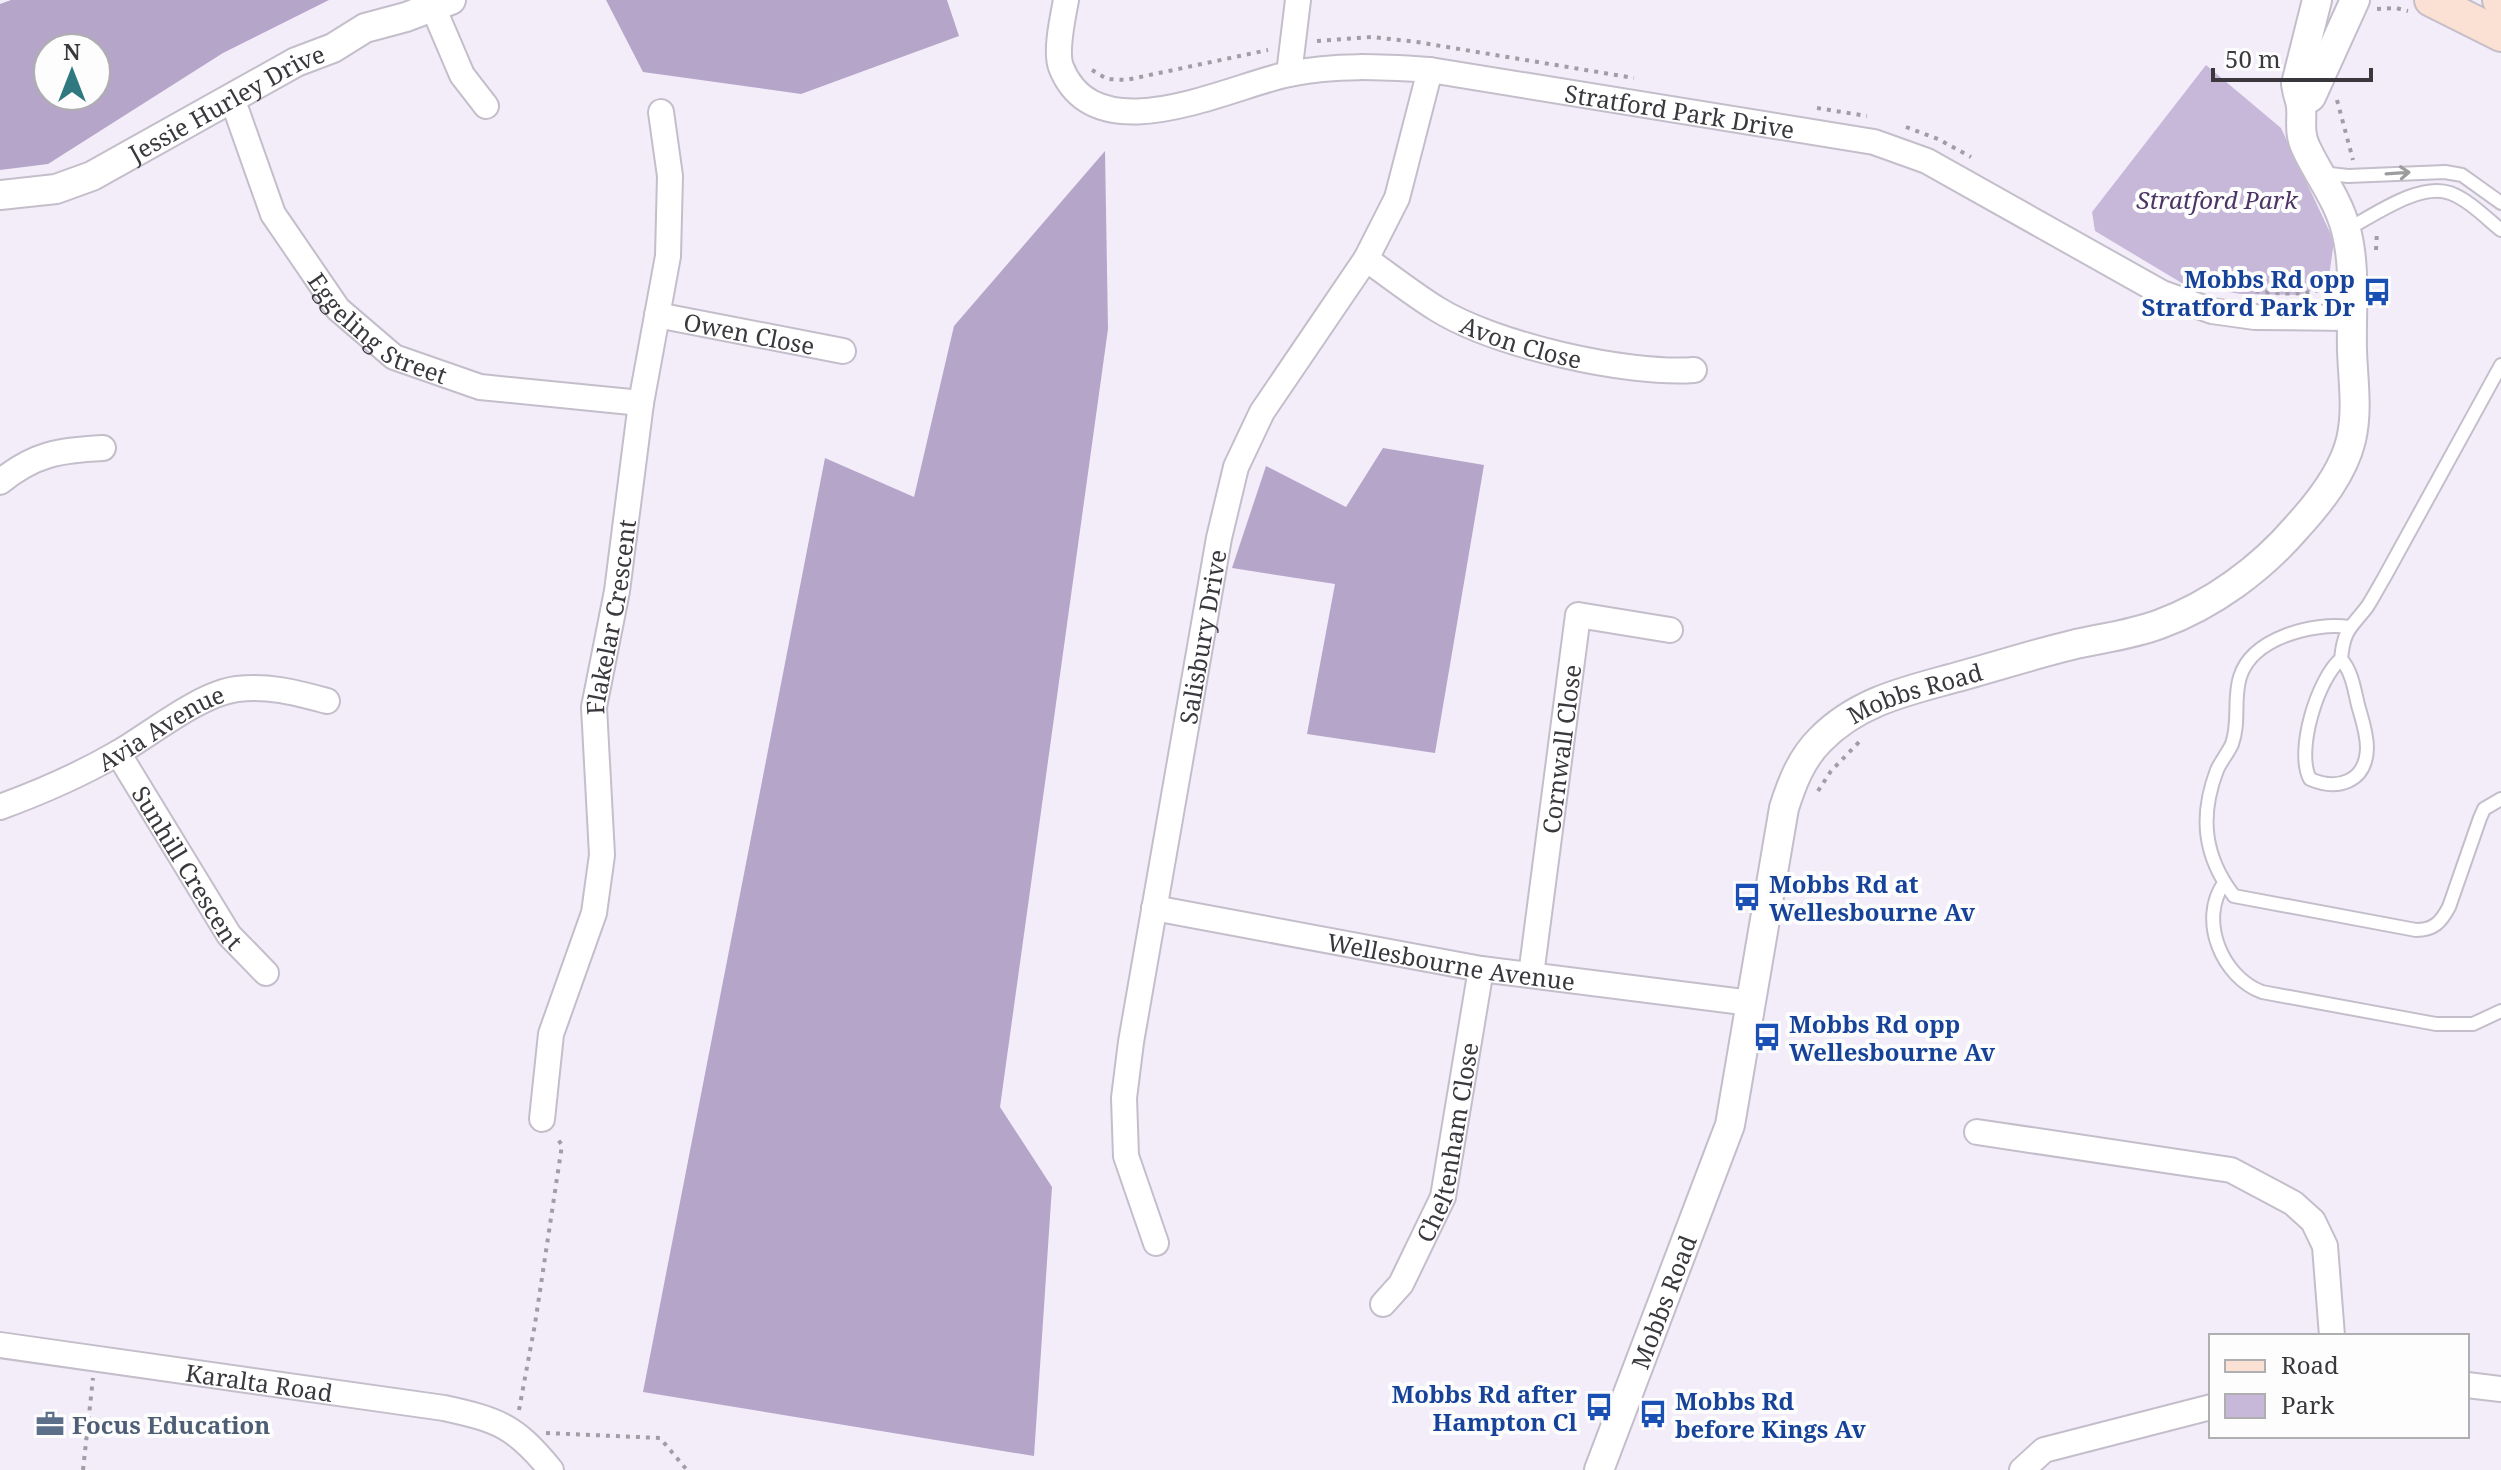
<svg xmlns="http://www.w3.org/2000/svg" width="2501" height="1470" font-family="'Noto Serif',serif">
<style>
.green{fill:#c7b8d9}
.forest{fill:#b5a5c9;fill-rule:evenodd}
.lines{fill:none;stroke-linecap:round;stroke-linejoin:round}
.service-casing{stroke:#c4becb;stroke-width:16}
.minor-casing{stroke:#c4becb;stroke-width:28}
.tertiary-casing{stroke:#c4becb;stroke-width:32}
.secondary-casing{stroke:#c4becb;stroke-width:36}
.path{stroke:#a19da6;stroke-width:4;stroke-dasharray:4 6;stroke-linecap:butt}
.service{stroke:#fff;stroke-width:12}
.minor{stroke:#fff;stroke-width:24}
.tertiary{stroke:#fff;stroke-width:28}
.secondary{stroke:#fbe1d3;stroke-width:32}
.oneway{stroke:#9c9c9e}
.labels{text-anchor:middle;dominant-baseline:central;stroke-width:8;stroke-linejoin:round;paint-order:stroke}
.street-label{font-size:24px;fill:#3a383d;stroke:#fdfdfd}
.park-label{font-size:24px;font-style:italic;fill:#4c3464;stroke:#fdfdfd}
.transit-label{font-size:24px;font-weight:bold;fill:#164399;stroke:#fdfdfd;text-anchor:start}
.service-label{font-size:24px;font-weight:bold;fill:#4e5e75;stroke:#fdfdfd;text-anchor:start}
</style>
<rect width="100%" height="100%" fill="#f3edfa"/>
<!-- green -->
<path class="green" d="M 2206,65 L 2281,128 L 2334,241 L 2328,284 L 2300,295 L 2241,294 L 2185,285 L 2095,231 L 2092,212 Z"/>
<!-- forest -->
<path class="forest" d="M 11,0 L 329,0 L 223,53 L 48,164 L 0,170 L 0,4 ZM 96,48 L 96,96 L 48,96 L 48,48 Z
M 606,0 L 947,0 L 959,36 L 801,94 L 643,72 Z
M 1105,151 L 1108,329 L 1000,1107 L 1052,1187 L 1034,1456 L 643,1392 L 825,458 L 914,497 L 954,326 Z
M 1383,448 L 1484,465 L 1435,753 L 1307,734 L 1335,584 L 1232,568 L 1266,466 L 1346,507 Z"/>
<g class="lines">
<defs>
<path id="service" d="M 2321,173 L 2348,176 L 2445,172 L 2462,175 L 2501,203
M 2346,230 C 2373,216 2419,182 2450,193 C 2469,200 2486,218 2501,230
M 2349,627 C 2313,622 2252,638 2240,677 C 2233,699 2240,722 2232,744 C 2228,753 2221,761 2217,770 C 2199,817 2204,857 2234,896 L 2416,930 C 2434,930 2441,922 2449,907 L 2480,818 L 2484,809 L 2501,799
M 2341,659 C 2352,672 2354,688 2358,705 C 2362,719 2367,733 2367,748 C 2366,782 2338,791 2310,779 C 2295,751 2318,678 2341,659 C 2344,629 2350,629 2367,607 C 2373,598 2378,588 2384,578 L 2501,365
M 2224,883 C 2198,920 2222,977 2262,992 L 2436,1024 L 2473,1024 L 2501,1011"/>
<g id="minor">
<path id="s1" d="M 1066,0 C 1063,17 1055,51 1061,67 C 1096,156 1229,86 1289,74 C 1336,64 1382,67 1430,70 L 1874,142 L 1927,161 L 2162,293 L 2212,311 L 2255,317 L 2352,318"/>
<path d="M 433,7 L 462,75 L 486,106"/>
<path d="M 1289,74 L 1298,0"/>
<path id="s2" d="M 232,98 L 273,214 L 338,309 L 394,357 L 480,387 L 641,403"/>
<path id="s3" d="M 1366,259 C 1390,276 1413,294 1437,309 C 1495,345 1627,375 1694,370"/>
<path id="s4" d="M 657,315 L 843,351"/>
<path d="M 0,482 C 34,454 60,450 103,448"/>
<path id="s5" d="M 118,753 L 229,935 L 266,973"/>
<path id="s6" d="M 0,807 C 41,792 80,775 118,753 C 151,734 199,694 237,689 C 269,685 297,693 327,701"/>
<path id="s7" d="M 1154,908 L 1481,969 L 1751,1003"/>
<path id="s8" d="M 1531,975 L 1578,615 L 1670,630"/>
<path id="s9" d="M 542,1119 L 551,1034 L 594,913 L 602,855 L 594,707 L 617,591 L 641,403 L 668,256 L 670,176 L 661,112"/>
<path d="M 1977,1132 L 2231,1170 L 2293,1203 L 2313,1221 L 2325,1246 L 2332,1336"/>
<path id="s10" d="M 1156,1243 L 1126,1156 L 1124,1098 L 1131,1042 L 1219,538 L 1236,467 L 1262,412 L 1366,259 L 1397,198 L 1430,70"/>
<path id="s11" d="M 1383,1304 L 1401,1284 L 1443,1197 L 1481,969"/>
<path id="s12" d="M 0,1345 L 444,1408 C 499,1420 515,1426 551,1470"/>
<path d="M 2467,1385 L 2501,1389"/>
<path d="M 2022,1470 L 2044,1450 L 2211,1407"/>
</g>
<g id="tertiary">
<path d="M 2301,103 L 2311,97 L 2355,0"/>
<path id="s13" d="M 0,195 L 56,189 L 92,176 L 296,62 L 333,48 L 365,28 L 406,17 L 451,0"/>
<path id="s14" d="M 1599,1470 L 1730,1125 L 1784,808 C 1792,783 1801,759 1820,740 C 1856,703 1902,692 1950,679 C 1991,668 2031,655 2072,645 C 2102,638 2131,635 2160,624 C 2212,605 2261,569 2297,527 C 2319,503 2343,473 2351,440 C 2358,410 2353,381 2352,350 C 2351,311 2356,268 2346,230 C 2338,199 2319,176 2306,148 C 2297,130 2304,115 2300,101 C 2298,95 2297,91 2296,84 L 2317,0"/>
</g>
<path id="secondary" d="M 2431,0 L 2501,35
M 2499,0 L 2501,1"/>
</defs>
<!-- service casing -->
<use href="#service" class="service-casing"/>
<!-- minor casing -->
<use href="#minor" class="minor-casing"/>
<!-- tertiary casing -->
<use href="#tertiary" class="tertiary-casing"/>
<!-- secondary casing -->
<use href="#secondary" class="secondary-casing"/>
<!-- path -->
<path class="path" d="M 2377,9 L 2396,8 L 2408,11
M 1317,41 L 1372,37 L 1417,42 L 1634,78
M 1092,70 L 1107,79 L 1126,80 L 1268,50
M 2337,100 L 2353,160
M 1817,108 L 1867,116
M 1906,127 L 1938,139 L 1971,157
M 2376,250 L 2377,231
M 2206,284 C 2232,288 2306,302 2327,286
M 1818,791 L 1831,771 L 1861,740
M 519,1410 L 535,1324 L 562,1145 L 556,1137
M 546,1433 L 660,1438 L 687,1470
M 83,1470 L 93,1378"/>
<!-- service -->
<use href="#service" class="service"/>
<!-- minor -->
<use href="#minor" class="minor"/>
<!-- tertiary -->
<use href="#tertiary" class="tertiary"/>
<!-- secondary -->
<use href="#secondary" class="secondary"/>
</g>
<!-- one-way arrows -->
<defs><path id="oneway-shaft" d="M-6 0H5M1.5-3L5.5 0L1.5 3" fill="none" stroke-width="1.6" stroke-linecap="round" stroke-linejoin="round" transform="scale(2)"/></defs>
<use class="oneway" href="#oneway-shaft" transform="translate(2398 173) rotate(-4)"/>
<!-- icons -->
<defs>
<symbol id="bus-bare" viewBox="-9 -9 18 18"><path d="M-5-6H5V4H4V6H2V4H-2V6H-4V4H-5ZM-3.5-4V0h7V-4ZM-3.5 1.2v1.5H-2V1.2ZM2 1.2v1.5H3.5V1.2Z" fill="#1a4fb4" stroke="#fdfdfd" stroke-width="2.5" paint-order="stroke"/></symbol>
<symbol id="office-bare" viewBox="-9 -9 18 18"><path d="M-6-3h4V-5.5h4V-3h4V5H-6ZM-1-4.5V-3h2v-1.5ZM-6 0V1H6V0Z" fill="#5c6f8a" stroke="#fdfdfd" stroke-width="2.5" paint-order="stroke"/></symbol>
</defs>
<g fill-rule="evenodd">
<use href="#bus-bare" x="2357" y="272" width="40" height="40"/>
<use href="#bus-bare" x="1727" y="877" width="40" height="40"/>
<use href="#bus-bare" x="1747" y="1017" width="40" height="40"/>
<use href="#bus-bare" x="1579" y="1387" width="40" height="40"/>
<use href="#bus-bare" x="1633" y="1394" width="40" height="40"/>
<use href="#office-bare" x="30" y="1404" width="40" height="40"/>
</g>
<g class="labels">
<!-- street labels -->
<g class="street-label">
<text stroke="none"><textPath href="#s13" startOffset="248">Jessie Hurley Drive</textPath></text>
<text stroke="none"><textPath href="#s1" startOffset="714">Stratford Park Drive</textPath></text>
<text stroke="none"><textPath href="#s2" startOffset="282">Eggeling Street</textPath></text>
<text stroke="none"><textPath href="#s4" startOffset="94">Owen Close</textPath></text>
<text stroke="none"><textPath href="#s3" startOffset="178">Avon Close</textPath></text>
<text stroke="none"><textPath href="#s9" startOffset="512">Flakelar Crescent</textPath></text>
<text stroke="none"><textPath href="#s10" startOffset="618">Salisbury Drive</textPath></text>
<text stroke="none"><textPath href="#s14" startOffset="876">Mobbs Road</textPath></text>
<text stroke="none"><textPath href="#s6" startOffset="180">Avia Avenue</textPath></text>
<text stroke="none"><textPath href="#s8" startOffset="228">Cornwall Close</textPath></text>
<text stroke="none"><textPath href="#s5" startOffset="134">Sunhill Crescent</textPath></text>
<text stroke="none"><textPath href="#s7" startOffset="302">Wellesbourne Avenue</textPath></text>
<text stroke="none"><textPath href="#s11" startOffset="178">Cheltenham Close</textPath></text>
<text stroke="none"><textPath href="#s14" startOffset="180">Mobbs Road</textPath></text>
<text stroke="none"><textPath href="#s12" startOffset="262">Karalta Road</textPath></text>
</g>
<!-- park labels -->
<g class="park-label">
<text x="2217" y="199">Stratford Park</text>
</g>
<!-- transit labels -->
<g class="transit-label">
<text x="2355" y="278" text-anchor="end">Mobbs Rd opp<tspan x="2355" dy="28">Stratford Park Dr</tspan></text>
<text x="1769" y="883">Mobbs Rd at<tspan x="1769" dy="28">Wellesbourne Av</tspan></text>
<text x="1789" y="1023">Mobbs Rd opp<tspan x="1789" dy="28">Wellesbourne Av</tspan></text>
<text x="1577" y="1393" text-anchor="end">Mobbs Rd after<tspan x="1577" dy="28">Hampton Cl</tspan></text>
<text x="1675" y="1400">Mobbs Rd<tspan x="1675" dy="28">before Kings Av</tspan></text>
</g>
<!-- service labels -->
<g class="service-label">
<text x="72" y="1424">Focus Education</text>
</g>
</g>
<!-- legend -->
<rect x="2209" y="1334" width="260" height="104" fill="#fdfdfd" stroke="#afaeb0" stroke-width="2"/>
<rect x="2225" y="1360" width="40" height="12" fill="#fbe1d3" stroke="#afaeb0" stroke-width="2"/>
<text x="2281" y="1374" font-size="24" fill="#3a383d">Road</text>
<rect x="2225" y="1394" width="40" height="24" fill="#c7b8d9" stroke="#afaeb0" stroke-width="2"/>
<text x="2281" y="1414" font-size="24" fill="#3a383d">Park</text>
<!-- north arrow -->
<g transform="translate(72 72)"><circle r="38" fill="#fdfdfd" stroke="#afaeb0" stroke-width="2"/>
<path d="M0-6L14 30L0 20L-14 30Z" fill="#307980"/>
<text y="-12" font-size="22" font-weight="bold" text-anchor="middle" fill="#3a383d">N</text>
</g>
<!-- scale -->
<path d="M2213 68v12h158v-12" fill="none" stroke="#3a383d" stroke-width="4"/>
<text x="2225" y="68" font-size="24" fill="#3a383d" stroke="#fdfdfd" stroke-width="6" paint-order="stroke">50 m</text>
</svg>
